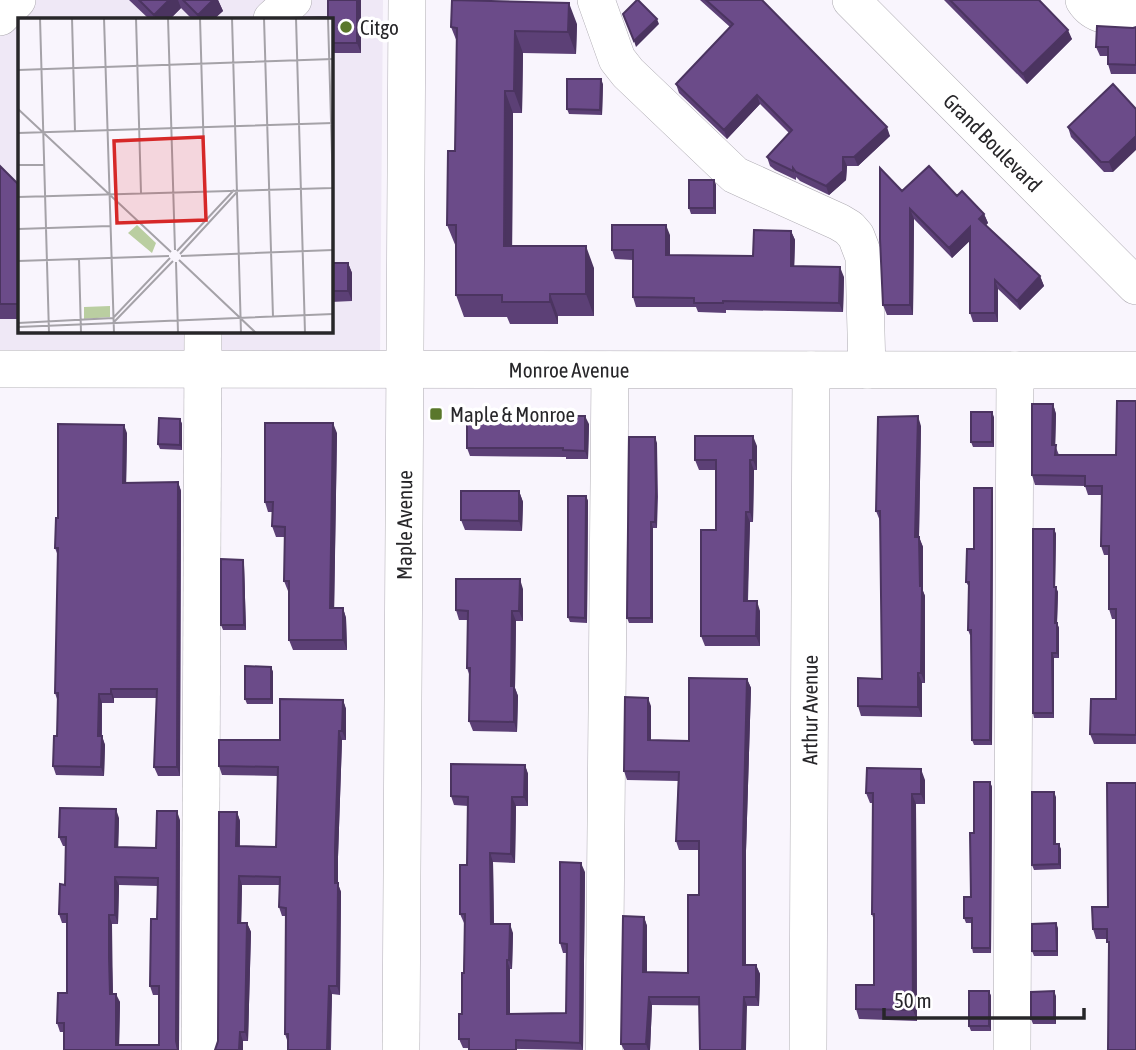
<svg xmlns="http://www.w3.org/2000/svg" width="1136" height="1050" font-family="'Asap Condensed',sans-serif">
<style>
.built{fill:#efe8f6;fill-rule:evenodd}
.lines{fill:none;stroke-linecap:round;stroke-linejoin:round}
.minor-casing{stroke:#aeabb2;stroke-width:38}
.minor{stroke:#fff;stroke-width:37}
.wall{fill:#5c4076;fill-rule:evenodd}
.shaded-wall{fill:#4b3460}
.building{fill:#6b4b89;stroke:#4b3460;stroke-width:2;fill-rule:evenodd}
.poi-dot{fill:#5a772b;stroke:#fff;stroke-width:2.5}
.labels{text-anchor:middle;dominant-baseline:central;stroke-width:7;stroke-linejoin:round;paint-order:stroke}
.poi-label{font-size:21px;fill:#272629;stroke:#fff;text-anchor:start}
.street-label{font-size:21px;fill:#272629;stroke:#fff}
.inset-road{fill:none;stroke:#a5a2a8;stroke-width:2}
.view{fill:#d62828;fill-opacity:0.15;stroke:#d62828;stroke-width:3.5}
.inset-edge{fill:none;stroke:#272629;stroke-width:3.5}
</style>
<rect width="100%" height="100%" fill="#f9f5fd"/>
<!-- built -->
<path class="built" d="M 0,0 L 383,0 L 380,359 L 0,357 ZM 19,19 L 331,19 L 331,331 L 19,331 Z"/>
<g class="lines">
<defs>
<g id="minor">
<path d="M 596,0 L 617,59 L 628,73 L 735,175 L 839,222 L 849,228 L 856,236 L 864,257 L 867,370"/>
<path id="s1" d="M 851,0 L 1136,286"/>
<path d="M 1084,0 C 1096,19 1116,16 1136,16"/>
<path d="M 0,17 L 17,0"/>
<path d="M 272,19 L 293,0"/>
<path id="s2" d="M 0,369 L 1136,370"/>
<path d="M 200,1050 L 203,331"/>
<path id="s3" d="M 401,1050 L 407,0"/>
<path d="M 604,1050 L 610,370"/>
<path id="s4" d="M 808,1050 L 811,370"/>
<path d="M 1012,1050 L 1015,370"/>
</g>
</defs>
<!-- minor casing -->
<use href="#minor" class="minor-casing"/>
<!-- minor -->
<use href="#minor" class="minor"/>
</g>
<!-- wall -->
<path class="wall" d="M 129,0 L 218,0 L 223,11 L 214,19 L 192,19 L 181,8 L 170,19 L 149,19 Z
M 361,0 L 361,53 L 331,53 L 331,19 L 328,17 Z
M 700,0 L 762,0 L 890,136 L 858,166 L 847,166 L 846,180 L 829,195 L 800,181 L 796,177 L 796,180 L 775,170 L 770,166 L 767,157 L 789,133 L 760,104 L 727,139 L 679,93 L 676,84 L 730,27 Z
M 944,0 L 1039,0 L 1072,39 L 1027,84 Z
M 577,24 L 576,54 L 523,53 L 522,113 L 513,113 L 512,246 L 594,268 L 594,316 L 558,316 L 558,324 L 510,324 L 507,317 L 464,317 L 456,295 L 456,247 L 447,225 L 455,151 L 457,42 L 451,27 Z
M 1136,27 L 1136,74 L 1111,74 L 1108,64 L 1108,56 L 1100,56 L 1096,47 Z
M 603,84 L 602,115 L 569,114 L 567,109 Z
M 1113,84 L 1113,172 L 1104,172 L 1071,137 L 1068,127 Z
M 0,166 L 19,185 L 19,319 L 0,319 Z
M 714,180 L 716,185 L 716,214 L 691,214 L 689,208 Z
M 902,191 L 957,196 L 984,214 L 988,223 L 986,225 L 1040,276 L 1044,286 L 1020,310 L 998,289 L 998,322 L 973,322 L 970,313 L 970,240 L 952,258 L 914,219 L 913,315 L 887,315 L 883,305 Z
M 791,231 L 795,240 L 794,266 L 844,277 L 843,312 L 726,310 L 726,313 L 698,312 L 696,307 L 636,307 L 633,297 L 633,260 L 615,259 L 612,250 L 670,235 L 670,255 L 753,256 Z
M 331,263 L 348,263 L 352,273 L 352,301 L 331,302 Z
M 223,331 L 306,331 L 306,333 L 224,333 Z
M 1136,401 L 1136,744 L 1094,744 L 1090,734 L 1116,699 L 1116,619 L 1112,619 L 1109,609 L 1109,555 L 1104,555 L 1101,546 L 1102,495 L 1088,495 L 1085,486 L 1035,485 L 1032,475 L 1053,404 L 1056,414 L 1055,445 L 1059,455 L 1116,455 Z
M 994,417 L 994,447 L 973,447 L 971,442 Z
M 180,419 L 182,424 L 182,450 L 160,449 L 158,444 Z
M 589,424 L 588,459 L 566,459 L 566,457 L 470,456 L 467,448 Z
M 921,426 L 919,537 L 923,547 L 923,591 L 925,596 L 925,683 L 922,683 L 922,717 L 861,716 L 858,706 L 882,679 L 880,521 L 876,511 Z
M 127,433 L 126,483 L 178,482 L 181,491 L 180,776 L 158,776 L 154,767 L 157,698 L 114,698 L 114,703 L 102,703 L 102,736 L 105,745 L 104,776 L 56,775 L 53,766 L 57,736 L 58,702 L 55,693 L 58,556 L 55,548 L 58,518 Z
M 337,433 L 334,608 L 343,608 L 346,618 L 347,650 L 293,650 L 289,640 L 289,591 L 288,591 L 284,581 L 285,537 L 276,537 L 272,526 L 272,512 L 268,512 L 265,502 Z
M 657,443 L 658,497 L 657,528 L 653,528 L 653,623 L 629,623 L 627,618 Z
M 757,446 L 757,470 L 754,470 L 753,522 L 750,522 L 748,601 L 760,611 L 760,646 L 705,646 L 701,636 L 716,530 L 716,470 L 699,470 L 695,460 Z
M 519,491 L 523,502 L 522,531 L 465,530 L 461,520 Z
M 993,493 L 992,745 L 974,745 L 972,740 L 971,635 L 970,635 L 968,630 L 969,587 L 966,582 L 974,549 Z
M 586,496 L 588,501 L 587,623 L 570,622 L 568,617 Z
M 1054,529 L 1056,534 L 1055,587 L 1058,592 L 1057,623 L 1059,628 L 1059,658 L 1054,658 L 1054,718 L 1034,718 L 1033,713 Z
M 244,565 L 246,630 L 223,630 L 221,625 Z
M 523,589 L 523,621 L 516,621 L 515,688 L 518,696 L 517,732 L 473,731 L 469,721 L 470,677 L 467,668 L 468,620 L 459,620 L 456,610 Z
M 271,667 L 273,672 L 273,704 L 247,704 L 245,699 Z
M 747,679 L 751,688 L 746,851 L 746,965 L 756,965 L 760,974 L 759,1006 L 652,1005 L 650,1050 L 624,1050 L 621,1044 L 644,917 L 647,926 L 647,972 L 688,973 L 699,895 L 699,850 L 679,850 L 676,841 L 678,781 L 627,780 L 624,771 L 651,706 L 651,740 L 689,741 Z
M 343,700 L 346,709 L 346,740 L 342,740 L 338,857 L 338,884 L 341,892 L 340,995 L 332,994 L 331,1050 L 288,1050 L 288,1043 L 285,1034 L 286,916 L 282,916 L 279,907 L 279,885 L 242,885 L 241,923 L 247,923 L 251,932 L 248,1041 L 218,1041 L 237,812 L 240,821 L 240,846 L 276,847 L 278,776 L 222,775 L 219,766 L 280,740 Z
M 525,765 L 528,774 L 528,806 L 516,806 L 515,863 L 493,862 L 494,924 L 513,933 L 512,969 L 510,969 L 510,1014 L 566,1013 L 567,953 L 563,953 L 560,943 L 585,872 L 583,1050 L 463,1048 L 459,1039 L 462,1014 L 465,923 L 464,923 L 460,914 L 467,865 L 468,806 L 454,805 L 451,796 Z
M 925,780 L 925,804 L 916,804 L 917,1021 L 859,1019 L 856,1009 L 874,985 L 874,921 L 872,914 L 873,803 L 870,803 L 866,793 Z
M 990,782 L 992,787 L 991,953 L 973,953 L 972,948 L 972,923 L 966,923 L 964,918 L 971,897 L 974,833 Z
M 1056,797 L 1056,844 L 1061,849 L 1061,869 L 1034,870 L 1032,865 Z
M 119,818 L 118,847 L 156,848 L 180,820 L 179,1050 L 64,1050 L 64,1032 L 60,1032 L 57,1023 L 67,993 L 67,923 L 62,923 L 59,914 L 65,885 L 66,846 L 63,846 L 59,837 ZM 119,885 L 158,886 L 157,919 L 150,986 L 153,995 L 159,995 L 159,1045 L 119,1045 L 120,1002 L 113,994 L 112,966 L 112,924 L 118,924 Z
M 1108,907 L 1109,947 L 1107,939 L 1096,939 L 1093,929 Z
M 1058,928 L 1058,956 L 1034,956 L 1032,951 Z
M 989,991 L 991,996 L 991,1031 L 971,1031 L 969,1026 Z
M 1056,996 L 1056,1024 L 1033,1024 L 1031,1019 Z"/>
<!-- shaded-wall -->
<path class="shaded-wall" d="M 169,0 L 178,0 L 181,8 L 170,19 L 156,19 L 154,15 Z
M 213,0 L 218,0 L 223,11 L 214,19 L 199,19 L 198,15 Z
M 357,0 L 361,0 L 361,53 L 357,43 Z
M 569,3 L 577,24 L 576,54 L 568,32 Z
M 657,19 L 659,24 L 636,47 L 634,41 Z
M 1068,30 L 1072,39 L 1027,84 L 1023,74 Z
M 515,31 L 523,53 L 522,113 L 514,91 Z
M 601,79 L 603,84 L 602,115 L 600,110 Z
M 505,91 L 513,113 L 512,267 L 504,246 Z
M 757,95 L 760,104 L 727,139 L 724,130 Z
M 887,127 L 890,136 L 858,166 L 854,157 Z
M 1136,136 L 1136,150 L 1113,172 L 1109,162 Z
M 843,157 L 847,166 L 846,180 L 829,195 L 826,186 Z
M 714,180 L 716,185 L 716,214 L 714,208 Z
M 910,209 L 914,219 L 913,315 L 910,305 Z
M 984,214 L 988,223 L 983,228 L 979,219 Z
M 666,225 L 670,235 L 670,264 L 666,255 Z
M 970,227 L 974,237 L 952,258 L 949,248 Z
M 791,231 L 795,240 L 794,276 L 791,266 Z
M 586,246 L 594,268 L 594,316 L 586,294 Z
M 348,263 L 352,273 L 352,301 L 348,291 Z
M 840,267 L 844,277 L 843,312 L 839,303 Z
M 1040,276 L 1044,286 L 1020,310 L 1017,301 Z
M 995,280 L 998,289 L 998,322 L 995,313 Z
M 550,294 L 558,316 L 558,324 L 550,302 Z
M 1053,404 L 1056,414 L 1055,455 L 1052,445 Z
M 992,412 L 994,417 L 994,447 L 992,442 Z
M 585,416 L 589,424 L 588,459 L 585,451 Z
M 918,416 L 921,426 L 919,537 L 923,547 L 923,591 L 925,596 L 925,683 L 921,673 L 920,586 L 915,537 Z
M 180,419 L 182,424 L 182,450 L 180,445 Z
M 333,423 L 337,433 L 334,618 L 330,608 Z
M 124,425 L 127,433 L 126,492 L 123,483 Z
M 753,436 L 757,446 L 757,470 L 753,460 Z
M 655,437 L 657,443 L 657,528 L 655,522 Z
M 750,460 L 754,470 L 753,522 L 750,512 Z
M 178,482 L 181,491 L 180,776 L 177,767 Z
M 992,488 L 993,493 L 992,745 L 990,740 Z
M 519,491 L 523,502 L 522,531 L 519,521 Z
M 586,496 L 588,501 L 587,623 L 585,618 Z
M 746,512 L 750,522 L 747,611 L 744,601 Z
M 651,522 L 653,528 L 653,623 L 651,618 Z
M 1054,529 L 1056,534 L 1055,592 L 1054,587 Z
M 243,560 L 244,565 L 246,630 L 244,625 Z
M 520,579 L 523,589 L 523,621 L 519,611 Z
M 1056,587 L 1058,592 L 1057,623 L 1059,628 L 1059,658 L 1057,653 L 1055,623 Z
M 757,601 L 760,611 L 760,646 L 756,636 Z
M 343,608 L 346,618 L 347,650 L 343,640 Z
M 512,611 L 516,621 L 515,688 L 518,696 L 517,732 L 514,722 L 511,686 Z
M 1052,653 L 1054,658 L 1054,718 L 1053,713 Z
M 271,667 L 273,672 L 273,704 L 271,699 Z
M 918,673 L 922,683 L 922,717 L 918,707 Z
M 747,679 L 751,688 L 746,851 L 746,974 L 743,965 L 743,842 Z
M 111,689 L 114,698 L 114,703 L 111,694 Z
M 99,694 L 102,703 L 101,745 L 98,736 Z
M 648,698 L 651,706 L 651,749 L 648,740 Z
M 343,700 L 346,709 L 346,740 L 342,731 Z
M 339,731 L 342,740 L 338,857 L 338,884 L 341,892 L 340,995 L 337,986 L 335,883 L 335,848 Z
M 102,736 L 105,745 L 104,776 L 101,767 Z
M 525,765 L 528,774 L 528,806 L 524,797 Z
M 921,769 L 925,780 L 925,804 L 921,794 Z
M 990,782 L 992,787 L 991,953 L 990,948 Z
M 1054,792 L 1056,797 L 1056,849 L 1054,844 Z
M 912,794 L 916,804 L 917,1021 L 913,1010 Z
M 512,797 L 516,806 L 515,863 L 511,854 Z
M 116,809 L 119,818 L 118,856 L 115,847 Z
M 177,811 L 180,820 L 179,1050 L 178,1050 L 176,1041 Z
M 237,812 L 240,821 L 239,855 L 236,846 Z
M 1059,844 L 1061,849 L 1061,869 L 1059,864 Z
M 490,853 L 493,862 L 494,933 L 491,924 Z
M 581,863 L 585,872 L 583,1050 L 580,1043 Z
M 239,876 L 242,885 L 241,932 L 238,923 Z
M 115,877 L 119,885 L 118,924 L 115,915 Z
M 109,915 L 112,924 L 113,1002 L 110,994 Z
M 644,917 L 647,926 L 647,981 L 643,972 Z
M 247,923 L 251,932 L 248,1041 L 245,1032 Z
M 1056,923 L 1058,928 L 1058,956 L 1057,951 Z
M 510,924 L 513,933 L 512,969 L 509,960 Z
M 507,960 L 510,969 L 510,1023 L 507,1014 Z
M 756,965 L 760,974 L 759,1006 L 756,997 Z
M 329,986 L 332,994 L 330,1050 L 327,1050 Z
M 989,991 L 991,996 L 991,1031 L 989,1026 Z
M 1054,991 L 1056,996 L 1056,1024 L 1054,1019 Z
M 116,994 L 120,1002 L 119,1050 L 116,1045 Z
M 649,997 L 652,1005 L 650,1050 L 648,1050 L 646,1044 Z
M 744,997 L 747,1006 L 746,1050 L 742,1050 Z
M 240,1032 L 243,1041 L 243,1050 L 239,1050 Z"/>
<!-- building -->
<path class="building" d="M 139,0 L 169,0 L 154,15 Z
M 183,0 L 213,0 L 198,15 Z
M 328,0 L 357,0 L 357,43 L 331,43 L 331,19 L 287,19 L 289,18 L 328,17 Z
M 452,0 L 569,3 L 568,32 L 515,31 L 514,91 L 505,91 L 504,246 L 586,246 L 586,294 L 550,294 L 550,302 L 502,302 L 502,295 L 456,295 L 456,225 L 447,225 L 448,151 L 455,151 L 457,28 L 451,27 Z
M 637,0 L 638,0 L 657,19 L 634,41 L 623,14 Z
M 706,0 L 762,0 L 887,127 L 854,157 L 843,157 L 843,171 L 826,186 L 796,172 L 793,168 L 793,171 L 772,161 L 767,157 L 792,130 L 757,95 L 724,130 L 676,84 L 733,24 Z
M 950,0 L 1039,0 L 1068,30 L 1023,74 Z
M 1097,26 L 1133,28 L 1136,27 L 1136,65 L 1108,64 L 1108,47 L 1096,47 Z
M 567,79 L 601,79 L 600,110 L 567,109 Z
M 1113,84 L 1136,109 L 1136,136 L 1109,162 L 1101,162 L 1068,127 Z
M 0,166 L 19,185 L 19,304 L 0,304 Z
M 929,166 L 957,196 L 962,191 L 984,214 L 979,219 L 1040,276 L 1017,301 L 995,280 L 995,313 L 970,313 L 970,227 L 949,248 L 910,209 L 910,305 L 883,305 L 880,239 L 880,168 L 902,191 Z
M 689,180 L 714,180 L 714,208 L 689,208 Z
M 612,225 L 666,225 L 666,255 L 753,256 L 754,230 L 791,231 L 791,266 L 840,267 L 839,303 L 723,301 L 723,303 L 694,303 L 694,298 L 633,297 L 633,250 L 612,250 Z
M 331,263 L 348,263 L 348,291 L 331,291 Z
M 1117,401 L 1136,401 L 1136,735 L 1090,734 L 1091,699 L 1116,699 L 1116,609 L 1109,609 L 1109,546 L 1101,546 L 1102,486 L 1085,486 L 1085,476 L 1032,475 L 1032,404 L 1053,404 L 1052,445 L 1056,445 L 1055,455 L 1116,455 Z
M 971,412 L 992,412 L 992,442 L 971,442 Z
M 467,416 L 585,416 L 585,451 L 563,450 L 563,448 L 467,448 Z
M 918,416 L 915,537 L 919,537 L 920,586 L 922,586 L 921,673 L 918,673 L 918,707 L 858,706 L 858,678 L 882,679 L 880,511 L 876,511 L 878,417 Z
M 159,418 L 180,419 L 180,445 L 158,444 Z
M 265,423 L 333,423 L 330,608 L 343,608 L 343,640 L 289,640 L 289,581 L 284,581 L 285,527 L 272,526 L 273,502 L 265,502 Z
M 58,424 L 124,425 L 123,483 L 178,482 L 177,767 L 154,767 L 157,689 L 111,689 L 111,694 L 99,694 L 98,736 L 102,736 L 101,767 L 53,766 L 54,736 L 57,736 L 58,693 L 55,693 L 58,548 L 55,548 L 56,518 L 58,518 Z
M 695,436 L 753,436 L 753,460 L 750,460 L 750,512 L 746,512 L 744,601 L 757,601 L 756,636 L 701,636 L 701,530 L 716,530 L 716,460 L 695,460 Z
M 629,437 L 655,437 L 656,492 L 655,522 L 651,522 L 651,618 L 627,618 Z
M 974,488 L 992,488 L 990,740 L 972,740 L 971,630 L 968,630 L 969,582 L 966,582 L 967,549 L 974,549 Z
M 461,491 L 519,491 L 519,521 L 461,520 Z
M 568,496 L 586,496 L 585,618 L 568,617 Z
M 1033,529 L 1054,529 L 1054,587 L 1056,587 L 1055,623 L 1057,623 L 1057,653 L 1052,653 L 1053,713 L 1033,713 Z
M 221,559 L 243,560 L 244,625 L 221,625 Z
M 456,579 L 520,579 L 519,611 L 512,611 L 511,686 L 514,686 L 514,722 L 469,721 L 470,668 L 467,668 L 468,611 L 456,610 Z
M 245,666 L 271,667 L 271,699 L 245,699 Z
M 689,678 L 747,679 L 743,842 L 743,965 L 756,965 L 756,997 L 744,997 L 742,1050 L 700,1050 L 699,997 L 649,997 L 646,1044 L 621,1044 L 623,916 L 644,917 L 643,972 L 688,973 L 688,895 L 699,895 L 699,841 L 676,841 L 679,772 L 624,771 L 625,697 L 648,698 L 648,740 L 689,741 Z
M 280,699 L 343,700 L 342,731 L 339,731 L 335,848 L 335,883 L 338,883 L 337,986 L 329,986 L 327,1050 L 288,1050 L 288,1034 L 285,1034 L 286,908 L 279,907 L 280,877 L 239,876 L 238,923 L 247,923 L 245,1032 L 240,1032 L 239,1050 L 215,1050 L 218,1041 L 219,812 L 237,812 L 236,846 L 276,847 L 278,767 L 219,766 L 219,740 L 280,740 Z
M 451,764 L 525,765 L 524,797 L 512,797 L 511,854 L 490,853 L 491,924 L 510,924 L 509,960 L 507,960 L 507,1014 L 566,1013 L 567,944 L 560,943 L 560,862 L 581,863 L 580,1043 L 516,1040 L 516,1050 L 469,1050 L 469,1039 L 459,1039 L 459,1014 L 462,1014 L 462,973 L 464,973 L 465,914 L 460,914 L 460,865 L 467,865 L 468,797 L 451,796 Z
M 867,768 L 921,769 L 921,794 L 912,794 L 913,1010 L 856,1009 L 856,985 L 874,985 L 874,914 L 872,914 L 873,793 L 866,793 Z
M 974,782 L 990,782 L 990,948 L 972,948 L 972,918 L 964,918 L 964,897 L 971,897 L 970,833 L 974,833 Z
M 1107,783 L 1136,783 L 1136,1050 L 1108,1050 L 1109,942 L 1107,942 L 1107,929 L 1093,929 L 1092,907 L 1108,907 Z
M 1032,792 L 1054,792 L 1054,844 L 1059,844 L 1059,864 L 1032,865 Z
M 60,808 L 116,809 L 115,847 L 156,848 L 157,811 L 177,811 L 176,1041 L 178,1050 L 64,1050 L 64,1023 L 57,1023 L 58,993 L 67,993 L 67,914 L 59,914 L 60,884 L 65,885 L 66,837 L 59,837 ZM 115,877 L 158,878 L 157,919 L 151,919 L 150,986 L 159,986 L 159,1045 L 116,1045 L 116,994 L 110,994 L 109,957 L 109,915 L 115,915 Z
M 1056,923 L 1057,951 L 1032,951 L 1032,924 Z
M 969,991 L 989,991 L 989,1026 L 969,1026 Z
M 1054,991 L 1054,1019 L 1031,1019 L 1031,992 Z"/>
<!-- markers -->
<g class="poi-dot">
<circle cx="346" cy="27" r="7"/>
<rect x="429" y="407" width="14" height="14" rx="3.5"/>
</g>
<g class="labels">
<!-- poi labels -->
<g class="poi-label">
<text x="360" y="27">Citgo</text>
<text x="450" y="414">Maple &amp; Monroe</text>
</g>
<!-- street labels -->
<g class="street-label">
<text stroke="none"><textPath href="#s1" startOffset="201">Grand Boulevard</textPath></text>
<text stroke="none"><textPath href="#s2" startOffset="569">Monroe Avenue</textPath></text>
<text stroke="none"><textPath href="#s3" startOffset="525">Maple Avenue</textPath></text>
<text stroke="none"><textPath href="#s4" startOffset="340">Arthur Avenue</textPath></text>
</g>
</g>
<!-- overview -->
<g transform="translate(18 18)">
<rect width="315" height="315" fill="#f9f5fd"/>
<path d="M 119,207 L 138,225 L 134,235 L 110,215 ZM 92,288 L 92,299 L 66,301 L 66,289 Z" fill="#bacea1"/>
<path class="inset-road" d="M 22,0 L 31,315M 54,0 L 57,114M 86,0 L 96,315M 118,0 L 123,175M 150,0 L 157,232M 182,0 L 187,173M 214,0 L 223,315M 246,0 L 255,299M 278,0 L 287,315M 310,0 L 315,171M 0,52 L 315,41M 0,91 L 153,234M 0,115 L 315,105M 0,147 L 26,147M 0,179 L 315,170M 0,211 L 92,208M 159,233 L 216,172M 162,236 L 219,174M 163,238 L 315,232M 61,241 L 63,315M 161,242 L 238,315M 0,243 L 151,238M 158,244 L 160,315M 96,304 L 155,243M 0,305 L 95,300 L 152,240M 0,309 L 315,296"/>
<path class="view" d="M 185,119 L 188,202 L 99,205 L 96,123 Z"/>
<rect width="315" height="315" class="inset-edge"/>
</g>
<!-- scale -->
<path d="M884 1008v10h200v-10" fill="none" stroke="#272629" stroke-width="3.5"/>
<text x="894" y="1008" font-size="21" fill="#272629" stroke="#ffffff" stroke-width="5" paint-order="stroke">50 m</text>
</svg>
